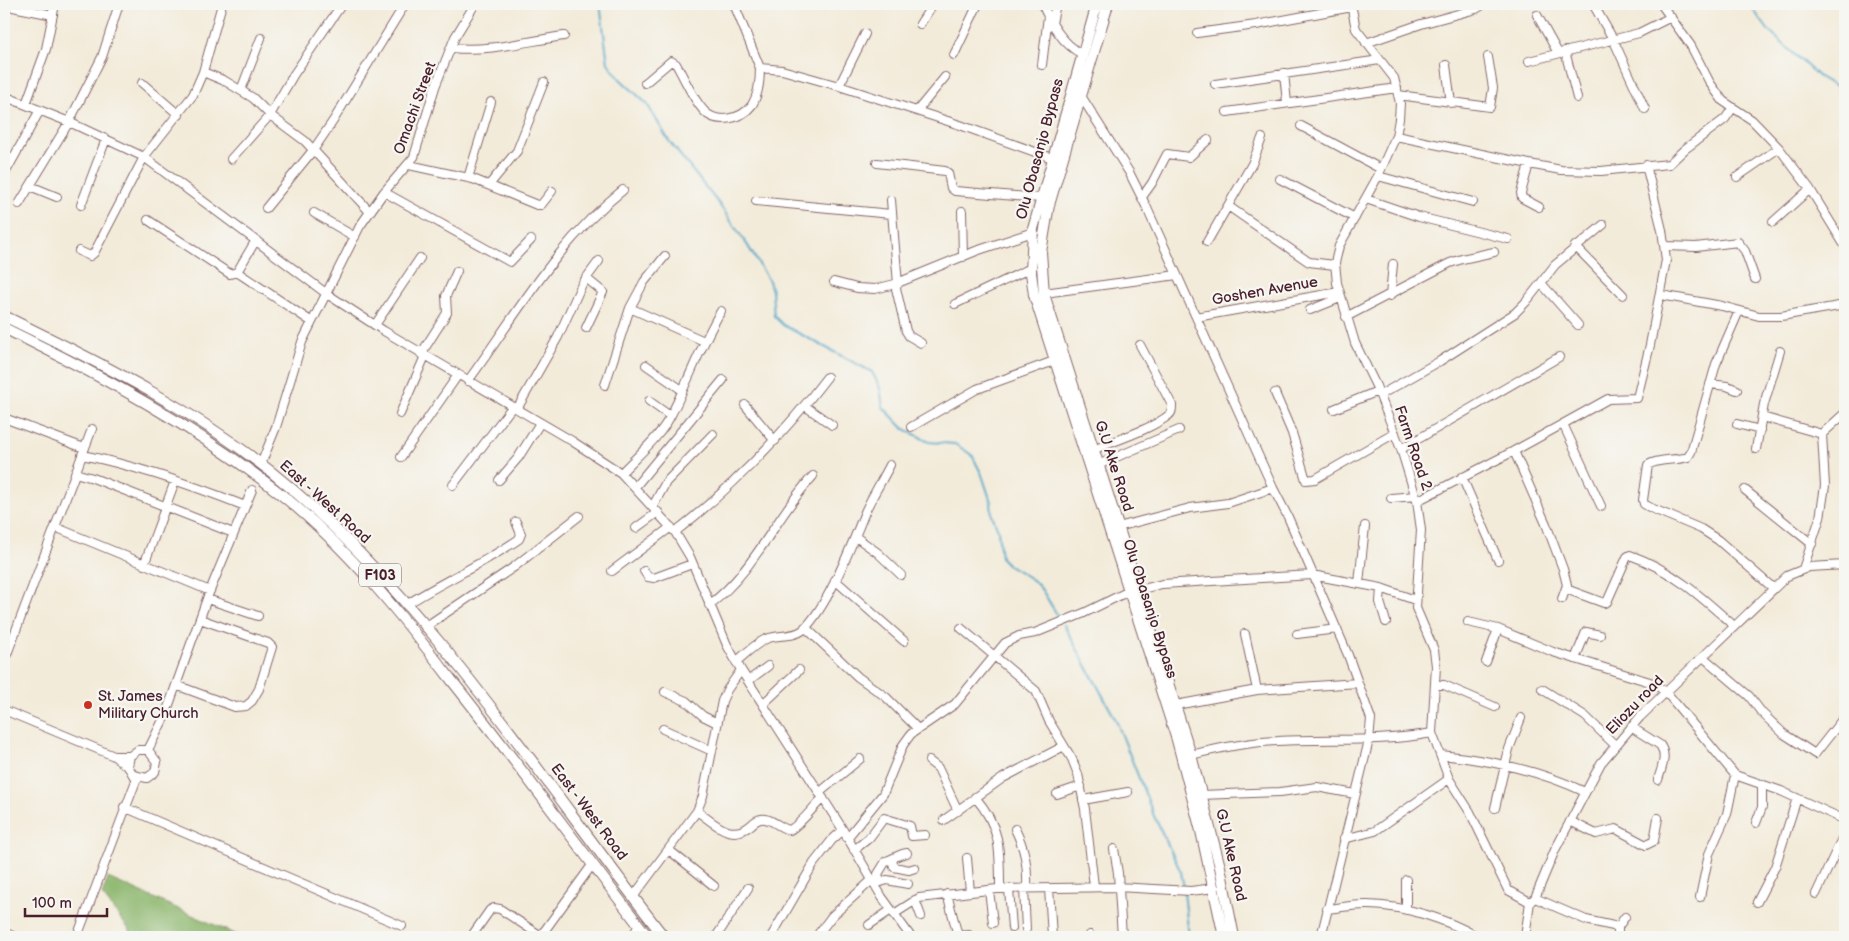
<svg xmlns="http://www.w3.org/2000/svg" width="1849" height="941" font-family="'Balsamiq Sans',sans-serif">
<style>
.forest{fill:#8bb66c;stroke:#6a6a4c}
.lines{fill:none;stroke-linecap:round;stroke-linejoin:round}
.stream{stroke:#4ca6c9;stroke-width:2}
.minor-casing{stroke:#856668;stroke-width:10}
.major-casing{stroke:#856668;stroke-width:12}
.minor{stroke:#fff;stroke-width:8}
.major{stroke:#fff;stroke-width:10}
.poi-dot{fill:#c8321e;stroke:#f6f6f2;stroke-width:2}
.labels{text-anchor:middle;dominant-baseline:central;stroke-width:4.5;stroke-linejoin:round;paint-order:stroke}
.shield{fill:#f6f6f2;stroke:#7e6067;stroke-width:1}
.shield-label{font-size:14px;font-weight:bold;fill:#4a1f2b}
.street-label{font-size:15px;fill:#4a1f2b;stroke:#f6f6f2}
.poi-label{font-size:15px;fill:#4a1f2b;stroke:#f6f6f2;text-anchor:start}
</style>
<rect width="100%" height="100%" fill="#f6f6f2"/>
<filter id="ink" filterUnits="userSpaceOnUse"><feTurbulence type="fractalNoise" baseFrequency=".02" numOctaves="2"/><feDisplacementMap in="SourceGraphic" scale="10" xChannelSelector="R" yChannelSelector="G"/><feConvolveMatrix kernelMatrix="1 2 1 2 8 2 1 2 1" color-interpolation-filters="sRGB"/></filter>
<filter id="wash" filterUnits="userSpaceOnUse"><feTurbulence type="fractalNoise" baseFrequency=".0096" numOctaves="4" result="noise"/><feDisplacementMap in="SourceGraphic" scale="20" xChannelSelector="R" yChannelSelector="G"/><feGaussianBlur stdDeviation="1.12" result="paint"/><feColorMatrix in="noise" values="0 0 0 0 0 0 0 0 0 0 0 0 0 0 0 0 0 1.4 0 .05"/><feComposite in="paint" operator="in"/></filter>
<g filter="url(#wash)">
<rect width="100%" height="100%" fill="#f3ebd9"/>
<!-- forest -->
<path class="forest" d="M 108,878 L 242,937 L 135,937 L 102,895 Z"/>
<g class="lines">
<!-- stream -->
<path class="stream" d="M 600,4 L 608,63 L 620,79 L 647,104 L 669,141 L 719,204 L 748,246 L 769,281 L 772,291 L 774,316 L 783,325 L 872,372 L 880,388 L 883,407 L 903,428 L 929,442 L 955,444 L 972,455 L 982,475 L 991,502 L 992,515 L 998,530 L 1001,558 L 1007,564 L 1033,580 L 1042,590 L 1061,621
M 1749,4 L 1769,31 L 1819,77 L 1845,92
M 1064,625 L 1116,720 L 1154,816 L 1181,872 L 1184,888
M 1184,892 L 1189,937"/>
</g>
</g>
<g filter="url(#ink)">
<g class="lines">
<defs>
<path id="minor" d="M 11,4 L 13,7 L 53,15
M 734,4 L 760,68
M 1042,4 C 1051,23 1062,44 1082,54
M 1351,4 L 1356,29 L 1394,78 L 1400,103 L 1399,119 L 1396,136 L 1378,176 L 1339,246 L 1335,263 L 1337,283 L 1355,343 L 1376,386 L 1401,449 L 1417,501 L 1421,530 L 1416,608 L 1434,650 L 1436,666 L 1432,733 L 1449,779 L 1470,812 L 1508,890 L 1530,902
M 1593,4 L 1613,39 L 1645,109
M 1661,4 L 1691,46 L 1710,83 L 1723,101 L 1752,120 L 1779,148
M 1537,15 L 1558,53
M 1052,23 L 1056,4
M 920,24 L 933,4
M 1197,33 L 1256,25 L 1352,7
M 865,34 L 839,86 L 960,125 L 1052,158
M 1366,43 L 1421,24 L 1476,9 L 1484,4
M 452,48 C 489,52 527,41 564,36
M 1565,51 L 1577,98
M 954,55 L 978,4
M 1529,61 L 1639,33 L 1671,17
M 1042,65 L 1048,16
M 1446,65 L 1451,103
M 203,72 L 225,81 L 253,98 L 270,115 L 305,141 L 370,212
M 1284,73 L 1287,103
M 142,83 L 179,115
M 645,83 L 671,61 L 676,64 C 685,79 692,98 704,111 C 716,124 741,120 752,105 C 759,94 760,81 760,68 L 782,70 L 839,86
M 1215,84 L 1380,60
M 241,90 L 261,38
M 1398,95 L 1490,107 L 1493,88 L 1488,57
M 4,96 L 69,122 L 144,157 L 327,294 L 384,331 L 572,441 L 621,473 L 675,532 L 690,557 L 727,645 L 741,670 L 840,825 L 882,897 L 911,937
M 1081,96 L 1129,172 L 1146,206 L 1273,488 L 1288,517 L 1348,655 L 1371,719 L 1369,740 L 1321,937
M 26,104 L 46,49 L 55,4
M 917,111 L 945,77
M 1227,112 L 1397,88
M 1301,126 L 1381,169
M 1396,136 L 1529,164 L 1561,170 L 1601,171 L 1669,164 L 1685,149 L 1725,119 L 1732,109
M 231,159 L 270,115 L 294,74 L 342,4
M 877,163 L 945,171 L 948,173 L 951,188 L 955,191 L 1040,198
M 1529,164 L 1521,193 L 1522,198 L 1539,207
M 409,165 L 473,179 L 537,205 L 541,205 L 552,191
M 4,175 L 40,110
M 1378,176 L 1473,202
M 1737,177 L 1779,148 L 1810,189 L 1845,246
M 468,178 L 491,102
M 1280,179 L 1355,218
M 489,185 L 517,151 L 544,82
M 30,186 L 57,197
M 384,192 L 510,262 L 531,240
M 1142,197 L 1152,183 L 1167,154 L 1189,157 L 1208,140
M 1366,199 L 1419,217 L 1508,239
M 891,200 L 898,284
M 756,201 L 891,214
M 19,204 L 69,122 L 102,57 L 119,4
M 81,205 L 106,139
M 1228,206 L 1309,262 L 1335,265
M 266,208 L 314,149 L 333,121 L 405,4
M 962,211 L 963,257
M 314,213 L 355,237
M 148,220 L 230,274 L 237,272 L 256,240
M 1773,222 L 1810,189
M 1207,242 L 1252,164 L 1262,138
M 1575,246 L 1623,295
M 1665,246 L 1696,247 L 1738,242 L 1745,251 L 1755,279
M 79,251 L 90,256 L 94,253 L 144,157 L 193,95 L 203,72 L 222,4
M 237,272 L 312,322
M 834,282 L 857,288 L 875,289 L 895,284 L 976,251 L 1033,232
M 1541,283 L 1578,325
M 895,284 L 906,331 L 909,336 L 921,343
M 1044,293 L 1177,275
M 1661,295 L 1722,306 L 1759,316 L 1781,316 L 1845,305
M 1390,296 L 1393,264
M 955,304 L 1031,268
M 630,308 L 704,341
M 1310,310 L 1340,298
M 1739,311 L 1716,364 L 1691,452 L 1688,457 C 1676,461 1659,458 1648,465 L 1643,500 L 1644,504 L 1651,508 L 1701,529 L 1718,540 L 1773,588
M 1196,317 L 1339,292
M 1346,317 L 1450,263 L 1462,259 L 1494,252
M 375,325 L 420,258
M 586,328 L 603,292 L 586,278
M 421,354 L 447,313 L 446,296 L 457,271
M 646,365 L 682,390
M 468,381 C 516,315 558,241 623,190
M 1710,384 L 1727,386 L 1737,390
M 605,385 L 630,308 L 644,282 L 665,256
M 1275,393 L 1292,433 L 1306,480 L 1315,479 L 1395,433
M 1380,395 L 1440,361 L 1515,313 L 1526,302 L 1555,265 L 1603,225
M 649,401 L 670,416
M 745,405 L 775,441
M 805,406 L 832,425
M 517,409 L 558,337 L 582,284 L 599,261
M 1334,409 L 1378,391
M 400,414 L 425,356
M 1762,417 L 1822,434
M 4,418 L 84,448
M 1563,424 L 1601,506
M 1737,424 L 1760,430
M 911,427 L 977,389 L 1054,361
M 1401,449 L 1559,357
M 1756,449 L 1764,404 L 1780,351
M 1093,450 C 1114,441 1152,429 1169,415 C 1172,413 1172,409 1172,405 L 1140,345
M 1514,451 L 1546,524 L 1563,569 L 1567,585 L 1562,599
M 82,455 C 138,466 192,485 245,506
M 401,457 L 458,375
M 261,464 L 276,427 L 302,342 L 360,226 L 384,192 L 414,157 L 435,87 L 455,37 L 475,4
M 1098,465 L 1179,430
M 75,473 L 93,478 L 233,533
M 621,473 C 638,455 660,437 671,415 C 689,380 701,344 721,311
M 1462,477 L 1498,560
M 499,480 L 518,458 L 540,423
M 453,485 L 512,407
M 635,487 L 723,380
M 1745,490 L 1812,544
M 1391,498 L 1416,496
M 1417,501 L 1514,451 L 1608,399 L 1637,398 L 1650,345 L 1666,260 L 1662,230 L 1646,165
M 653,506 L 666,482 L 713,434
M 55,527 L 210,591
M 1118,527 L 1190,508 L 1228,503 L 1273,488
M 636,528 L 658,512
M 675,532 C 733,487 782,436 827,377
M 856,537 L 878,553 L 901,575
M 144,565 L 175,481
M 1803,569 L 1820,518 L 1825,486 L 1822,434 L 1845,413
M 612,571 L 671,527
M 644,571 L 648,577 L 654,578 L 692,564
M 835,580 L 904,641
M 1359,583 L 1365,526
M 1381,588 L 1380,602 L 1386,622
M 1566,589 L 1604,603 L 1607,602 L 1627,557 L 1630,555 C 1672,570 1702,597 1734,626
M 1139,590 L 1162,584 L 1312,575 L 1381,588 L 1415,600
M 207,599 L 258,616
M 406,605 C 443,581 483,564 519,539 L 521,534 L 516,522
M 709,605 C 755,571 775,517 813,476
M 1468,622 L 1498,629 L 1553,652 L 1653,683 L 1666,692 L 1735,775 L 1781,791 L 1845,820
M 425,627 L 514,567 L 579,516
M 805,627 L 858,677 L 886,697 L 918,729
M 961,628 L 1036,691 L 1049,721 L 1072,759 L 1078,774 L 1085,809 L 1094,886
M 1245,634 L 1257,690
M 1297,634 L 1337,629
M 1703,657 L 1749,696 L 1762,713 L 1784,734 L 1815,754 L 1845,716
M 1575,659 L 1586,632 L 1600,635
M 4,662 L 92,429
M 736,662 C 746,653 755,644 766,639 C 777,634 793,638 803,630 C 828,607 852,544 865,512 C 872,496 882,481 890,465
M 1486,662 L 1498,629
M 748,681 L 768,666
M 176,685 L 235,707 L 246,706 L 252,701 L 259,689 L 272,647 L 268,643 L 200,619
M 1436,685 L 1444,685 L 1495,707
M 1542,689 L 1585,716 L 1615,745
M 665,692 L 686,701 L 703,716 L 717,723
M 763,704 L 799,670
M 1176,705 L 1257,690 L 1358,683
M 4,710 L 114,756 L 128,767
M 1631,727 L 1660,745 C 1668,756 1661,769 1658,780
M 663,729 L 712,751
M 148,750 L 165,716 L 209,593 L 252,490
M 1191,755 C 1219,748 1249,742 1278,741 C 1330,738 1379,743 1432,733
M 1441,755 C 1491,760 1539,770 1585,792
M 114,756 L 130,756 L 138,750 L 148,750 L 157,762 L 155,772 L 147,778 L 133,775 L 128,766 L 130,756
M 929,761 L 938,768 L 958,811
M 819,793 L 860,759
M 1057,794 L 1081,786
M 1201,795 L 1280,792 L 1317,787 L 1355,794
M 975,797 C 1001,827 1000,850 1000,889
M 1083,800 L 1128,792
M 124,807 L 402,926
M 1495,808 L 1509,749 L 1521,718
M 697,811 C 715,824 731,842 751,825 C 755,821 759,818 765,819 C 774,820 781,829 790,830 C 804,821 811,809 823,798
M 944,820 L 1003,778 L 1064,746
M 1570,821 L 1596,834 L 1616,829 L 1646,845 L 1654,841 L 1658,818
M 1756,823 L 1762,807 L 1762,784
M 1015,829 C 1025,849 1028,866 1027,888
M 847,838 L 883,794 L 903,745 L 911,734 L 955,704 L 1005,643 L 1019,636 L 1035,633 L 1084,613 L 1129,591
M 1344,839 L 1375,831 L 1449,779
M 1114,849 L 1118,873 L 1122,937
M 669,850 L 714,886
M 854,850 L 869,838 L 884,818 L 910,826 L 912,836 L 925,835
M 967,858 L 970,892
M 892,860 L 894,867 L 909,870 L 915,868
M 879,878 L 881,882 L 887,880 L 908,884
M 1406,880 L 1406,910
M 872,882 L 879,878 L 878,874 L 886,861 C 894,859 898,854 907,853
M 1024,888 L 1026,929
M 1049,888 L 1052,937
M 1009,889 L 1012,928
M 989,890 L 993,923
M 947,894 L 958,936 L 969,935
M 1816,894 L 1845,832
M 633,897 L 697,811 L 703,796 L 722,701 L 727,690 L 741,670
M 1700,897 L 1709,854 L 1727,814 L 1735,775
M 1535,898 L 1586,920 L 1618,927 L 1618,937
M 915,900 L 921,916
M 1757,902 L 1775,867 L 1797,798
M 1327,909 C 1340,908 1355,904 1369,905 C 1406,906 1446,919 1478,937
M 894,914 L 919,898 L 997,889 L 1117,887 L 1191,891 L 1214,888
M 869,925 L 891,910
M 1618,927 L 1625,917
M 4,932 L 15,937
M 1090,935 L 1090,937
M 77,937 L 137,778
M 471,937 L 490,910 L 494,908 L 500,909 L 541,936
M 540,937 L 592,865
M 632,937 L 639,925
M 716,937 L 748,888
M 771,937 L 814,863 L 832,840 L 843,830
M 816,937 L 832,916 L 872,880
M 1525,937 L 1530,902 L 1535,898 L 1555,850 L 1601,763 L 1640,717 L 1787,576 L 1809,567 L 1845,565"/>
<path id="major" d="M 1097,4 L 1033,229 L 1031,273 L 1034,295 L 1177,740 L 1201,831 L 1224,937
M 1108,4 L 1049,205 L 1041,252 L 1044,294 L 1191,755 L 1220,867 L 1234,937
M 4,316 C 105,365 206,415 292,489 C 437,614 547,787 664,937
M 4,328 C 102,376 197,427 282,495 C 348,548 402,616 453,682 C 520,766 583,853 648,937"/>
</defs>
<!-- minor casing -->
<use href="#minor" class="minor-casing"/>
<!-- major casing -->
<use href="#major" class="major-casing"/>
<!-- minor -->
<use href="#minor" class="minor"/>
<!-- major -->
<use href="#major" class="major"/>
</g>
</g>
<!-- markers -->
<circle class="poi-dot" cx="88" cy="705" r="5"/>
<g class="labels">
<!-- shield labels -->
<rect class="shield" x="359" y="563.5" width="42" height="23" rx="4"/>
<g class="shield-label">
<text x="380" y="575">F103</text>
</g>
<!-- street labels -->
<g class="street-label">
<text transform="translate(415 108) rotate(-70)">Omachi Street</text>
<text transform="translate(1040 149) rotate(-75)">Olu Obasanjo Bypass</text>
<text transform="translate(1265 291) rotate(-10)">Goshen Avenue</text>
<text transform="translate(1413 448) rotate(71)">Farm Road 2</text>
<text transform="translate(1114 466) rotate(72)">G.U Ake Road</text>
<text transform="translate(325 502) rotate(42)">East - West Road</text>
<text transform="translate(1150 609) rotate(72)">Olu Obasanjo Bypass</text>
<text transform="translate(1635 705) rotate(-46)">Eliozu road</text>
<text transform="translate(589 812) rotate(53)">East - West Road</text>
<text transform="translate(1231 855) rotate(77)">G.U Ake Road</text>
</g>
<!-- poi labels -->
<g class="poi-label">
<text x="98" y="696">St. James<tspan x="98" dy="17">Military Church</tspan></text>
</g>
</g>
<!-- margin -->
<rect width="1849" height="941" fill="none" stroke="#f6f6f2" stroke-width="20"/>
<!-- scale -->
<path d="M25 908v8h82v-8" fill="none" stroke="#4a1f2b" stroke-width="2.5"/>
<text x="32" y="908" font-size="15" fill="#4a1f2b" stroke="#f6f6f2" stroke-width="4" paint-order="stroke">100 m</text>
</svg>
